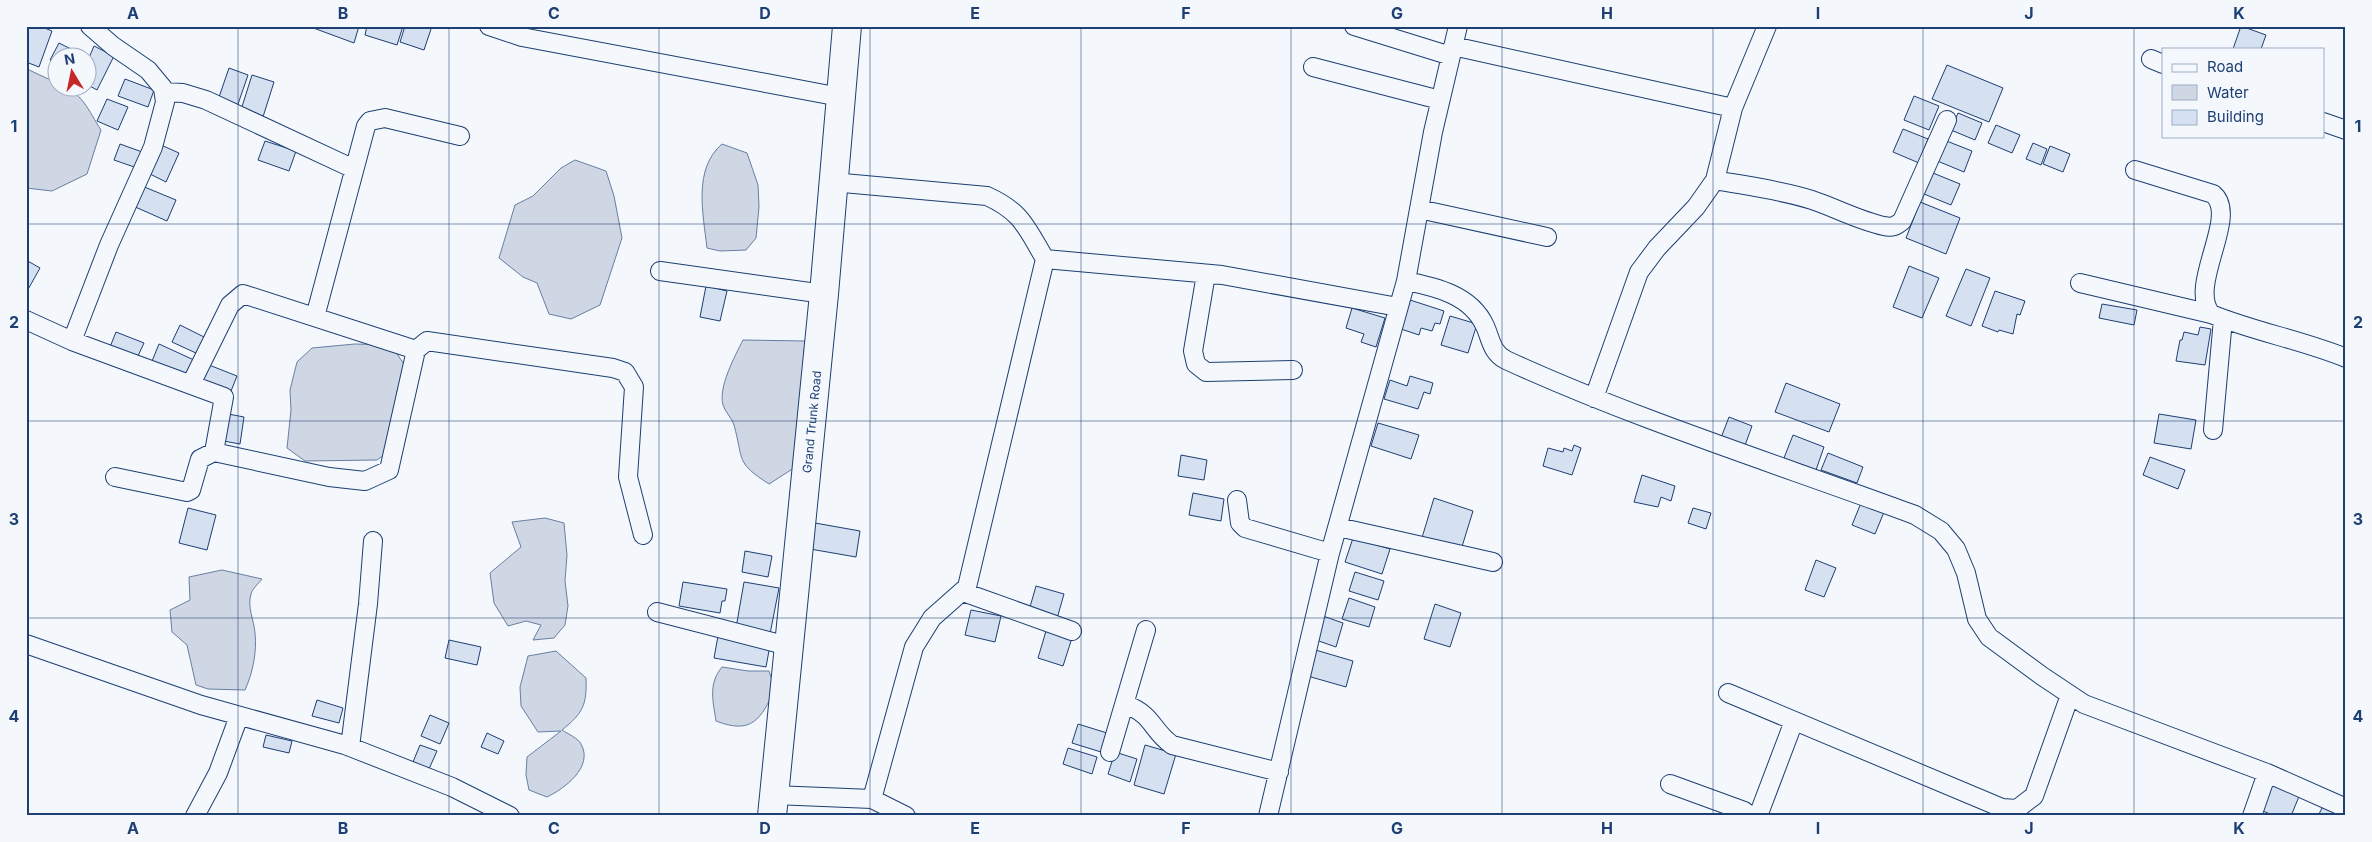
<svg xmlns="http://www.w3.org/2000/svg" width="2372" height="842" font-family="Inter,sans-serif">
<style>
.water{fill:#cfd7e4;stroke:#687fa3}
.building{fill:#d5e0f0;stroke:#1d3f73}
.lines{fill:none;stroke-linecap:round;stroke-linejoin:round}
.street-casing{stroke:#1d3f73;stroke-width:20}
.primary-casing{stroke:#1d3f73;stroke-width:30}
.street{stroke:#f4f7fb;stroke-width:18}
.primary{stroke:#f4f7fb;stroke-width:28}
.grid{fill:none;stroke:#1d3f73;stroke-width:1;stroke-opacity:0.55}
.labels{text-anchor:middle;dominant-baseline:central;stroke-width:4;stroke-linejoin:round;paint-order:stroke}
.street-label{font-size:12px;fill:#1d3f73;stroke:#f4f7fb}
.neatline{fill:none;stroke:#1d3f73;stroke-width:2}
.grid-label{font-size:16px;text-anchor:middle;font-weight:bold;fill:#1d3f73}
</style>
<rect width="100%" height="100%" fill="#f4f7fb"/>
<!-- water -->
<path class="water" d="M 27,69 L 57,83 L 58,88 C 81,88 89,112 101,130 L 87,174 L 52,191 L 26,188 Z
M 722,144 L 747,153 L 758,185 L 759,207 L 756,238 L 746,250 L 720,251 L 707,248 C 703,213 693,169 722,144 Z
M 575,160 L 606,171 L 614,196 L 622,238 L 600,305 L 571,319 L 549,314 L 537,283 L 523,277 L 499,258 L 515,205 L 533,196 L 561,168 Z
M 743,340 L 805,341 L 794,468 L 769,484 C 735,462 744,461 734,425 C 732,418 725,412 723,405 C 718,387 735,356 743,340 Z
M 355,344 L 391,345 L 406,367 L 397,391 L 391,450 L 377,460 L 305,461 L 287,448 L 291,410 L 290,390 L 297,362 L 312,348 Z
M 545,518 L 564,523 L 567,555 L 565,581 L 568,606 L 565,625 L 554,638 L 533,640 L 541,625 L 526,621 L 508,626 L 494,603 L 490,573 L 521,547 L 512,522 Z
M 222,570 L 262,579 C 259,583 252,589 251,594 C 247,607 254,620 255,633 C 257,652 253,672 245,690 L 208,689 L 196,685 L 187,645 L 172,632 L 170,610 L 190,600 L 189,577 Z
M 556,651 L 586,678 C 587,705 583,713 562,730 C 568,734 578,738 581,744 C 594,767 564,789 547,797 L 529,790 L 526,775 L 527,757 L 561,731 L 538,732 L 521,706 L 520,687 L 528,656 Z
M 722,667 L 748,671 L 769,671 L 775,689 C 761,719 752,735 716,721 C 713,701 708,684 722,667 Z"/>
<!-- building -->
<path class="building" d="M 27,26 L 40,26 L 52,31 L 39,67 L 26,62 Z
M 308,26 L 359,26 L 354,43 Z
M 367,26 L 403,26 L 397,45 L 365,35 Z
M 405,26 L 432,26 L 424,50 L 400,42 Z
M 2241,26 L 2266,35 L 2261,49 L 2233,49 Z
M 59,43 L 79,53 L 77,58 L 58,58 L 58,64 L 50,60 Z
M 94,46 L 114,56 L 97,90 L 88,85 L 88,60 Z
M 1947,65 L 2003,88 L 1989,122 L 1932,99 Z
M 229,68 L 248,75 L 237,107 L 218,100 Z
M 252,75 L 274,82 L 262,120 L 240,113 Z
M 125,79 L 154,90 L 148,107 L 118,96 Z
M 1914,96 L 1939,106 L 1929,130 L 1904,120 Z
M 107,99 L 128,107 L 118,130 L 97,121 Z
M 1958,113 L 1982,123 L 1975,140 L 1951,130 Z
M 1996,125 L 2020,135 L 2012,153 L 1988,143 Z
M 1903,129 L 1928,139 L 1919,163 L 1893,152 Z
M 1944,140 L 1972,151 L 1964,172 L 1935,160 Z
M 265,141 L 296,151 L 289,171 L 258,160 Z
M 2033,143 L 2047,149 L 2041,165 L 2026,159 Z
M 120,144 L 145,153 L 140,169 L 114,160 Z
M 161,145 L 179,153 L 166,182 L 148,173 Z
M 2050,146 L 2070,154 L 2063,172 L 2043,164 Z
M 1933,173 L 1960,184 L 1951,205 L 1924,194 Z
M 142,186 L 176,200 L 167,221 L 133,206 Z
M 1920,202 L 1960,218 L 1946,254 L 1906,238 Z
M 26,260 L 40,268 L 26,293 Z
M 1909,266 L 1939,278 L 1922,318 L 1893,307 Z
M 1966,269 L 1990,278 L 1971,326 L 1946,316 Z
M 706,286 L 727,291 L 720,321 L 700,317 Z
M 1995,291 L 2025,301 L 2020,315 L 2017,314 L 2013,334 L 1999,330 L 1998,332 L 1982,326 Z
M 1410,300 L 1444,311 L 1440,324 L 1435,323 L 1432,331 L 1421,328 L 1419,335 L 1401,329 Z
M 2102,304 L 2137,310 L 2134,325 L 2099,318 Z
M 1352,308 L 1385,318 L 1376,347 L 1361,342 L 1364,334 L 1346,328 Z
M 1450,316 L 1477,324 L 1468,353 L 1441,345 Z
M 180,325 L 206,338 L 198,354 L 172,342 Z
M 2200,327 L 2211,329 L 2205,365 L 2176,361 L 2180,340 L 2182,340 L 2184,332 L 2198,335 Z
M 116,332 L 144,343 L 137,358 L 110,347 Z
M 159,344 L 194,360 L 185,381 L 150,366 Z
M 204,363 L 237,376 L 229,396 L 196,382 Z
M 1410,376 L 1433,383 L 1430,394 L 1424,392 L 1418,409 L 1384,399 L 1390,380 L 1407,386 Z
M 1786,383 L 1840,404 L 1829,432 L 1775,412 Z
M 223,413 L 244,417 L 240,444 L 218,440 Z
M 2159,414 L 2196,420 L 2191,449 L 2154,443 Z
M 1729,417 L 1752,426 L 1743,451 L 1719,443 Z
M 1378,423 L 1419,435 L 1411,459 L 1371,446 Z
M 1793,435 L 1824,447 L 1816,470 L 1784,458 Z
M 1574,445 L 1581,448 L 1572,475 L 1543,466 L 1548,448 L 1563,452 L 1564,448 L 1572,451 Z
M 1828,453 L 1863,467 L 1857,483 L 1821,470 Z
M 1181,455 L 1207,460 L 1204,480 L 1178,476 Z
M 2150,457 L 2185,470 L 2178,489 L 2143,475 Z
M 1642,475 L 1675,486 L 1671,501 L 1661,497 L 1658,507 L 1634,502 Z
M 1193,493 L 1224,499 L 1221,521 L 1189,515 Z
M 1434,498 L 1473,511 L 1460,553 L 1421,541 Z
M 1861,503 L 1884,512 L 1875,534 L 1852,525 Z
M 188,508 L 216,515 L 207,550 L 179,543 Z
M 1693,508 L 1711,513 L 1706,529 L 1688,523 Z
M 815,523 L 860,531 L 856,557 L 810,549 Z
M 1353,538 L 1390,549 L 1382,574 L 1345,562 Z
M 745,551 L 772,556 L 768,577 L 742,572 Z
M 1816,560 L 1836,568 L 1824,597 L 1805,590 Z
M 1355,572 L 1384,581 L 1378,600 L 1349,591 Z
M 683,582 L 727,589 L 725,601 L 722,601 L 720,613 L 679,606 Z
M 744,582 L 779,588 L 770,634 L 736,628 Z
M 1036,586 L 1064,594 L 1056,622 L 1028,614 Z
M 1349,598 L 1375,607 L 1369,627 L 1342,619 Z
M 1435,604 L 1461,613 L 1450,647 L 1424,639 Z
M 971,610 L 1001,616 L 995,642 L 965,635 Z
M 1323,616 L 1343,623 L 1336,647 L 1316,640 Z
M 1046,631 L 1072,638 L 1063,666 L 1038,658 Z
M 718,636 L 770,645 L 766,667 L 714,658 Z
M 449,640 L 481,647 L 477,665 L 445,658 Z
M 1312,649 L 1353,661 L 1346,687 L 1304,675 Z
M 317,700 L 343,708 L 339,723 L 312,716 Z
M 430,715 L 449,723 L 440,744 L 421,736 Z
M 1078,724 L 1107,733 L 1101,752 L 1072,743 Z
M 487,733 L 504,741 L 498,754 L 481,747 Z
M 266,735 L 292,741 L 289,753 L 263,747 Z
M 420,745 L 437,751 L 429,769 L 413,762 Z
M 1145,745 L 1176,754 L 1164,794 L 1134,785 Z
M 1068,748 L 1097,757 L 1092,774 L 1063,764 Z
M 1115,752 L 1137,759 L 1130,782 L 1108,774 Z
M 2269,782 L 2300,794 L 2291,816 L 2275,816 L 2258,809 Z
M 2323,806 L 2344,816 L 2318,816 Z"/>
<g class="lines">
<defs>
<path id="street" d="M 489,26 L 522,37 L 840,97
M 1354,26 L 1451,56
M 1453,46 L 1733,108
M 2151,59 L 2163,64
M 1313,67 L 1440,100
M 164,92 L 183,93 L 206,100 L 354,169
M 2323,122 L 2346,130
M 2135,170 L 2213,194 C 2240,216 2187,285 2211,314 C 2255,332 2302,340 2346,358
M 1715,180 C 1747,186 1781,190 1812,200 C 1836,208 1860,221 1884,226 C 1892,228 1896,226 1902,221 L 1947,120
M 832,182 L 987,196 C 1022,212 1026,227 1045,259 L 967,587 L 932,618 L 914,647 L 872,799
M 1419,209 L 1547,237
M 1045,259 L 1222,275 L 1398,307
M 660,271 L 824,294
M 1206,274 L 1193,351 L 1196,364 L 1206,372 L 1293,370
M 1406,281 C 1436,287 1471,295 1485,326 C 1491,339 1491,352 1506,360 C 1637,420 1780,465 1915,515 L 1941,531 L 1956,549 L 1966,573 L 1977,619 L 1989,637 L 2042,676 L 2084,704 L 2267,773 L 2346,808
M 2080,283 L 2211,314
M 315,317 L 366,126 L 370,121 L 385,118 L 460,136
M 26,320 L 72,341 L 224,397 L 214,452 L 329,477 L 365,481 L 389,470 L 416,350 L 427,341 L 613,368 L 625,372 L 634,387 L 628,477 L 643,535
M 72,341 L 109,245 L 153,147 L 165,102 L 163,88 L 148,70 L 113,46 L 90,26
M 191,384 L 230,305 L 243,294 L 416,350
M 1594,398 L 1639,272 L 1657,248 L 1696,207 L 1715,180 L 1733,108 L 1767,26
M 2213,430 L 2223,319
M 115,477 L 187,492 L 191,490 L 200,459 L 214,452
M 1237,500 L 1240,523 L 1245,528 L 1330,553
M 1338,527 L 1493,562
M 963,592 L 1072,631
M 657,612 L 788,646
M 26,644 L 201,705 L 345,745 L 452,787 L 510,816
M 1728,693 L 2002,808 L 2017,809 L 2034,796 L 2070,695
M 1125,704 C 1155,716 1150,729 1172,745 L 1279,772
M 350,747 L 368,604 L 373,541
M 1110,752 L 1146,630
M 1670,784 L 1744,811 L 1751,816
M 774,795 L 872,799 L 906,816
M 195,816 L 218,773 L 239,716
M 1268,816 L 1330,553 L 1406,281 L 1433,132 L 1458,26
M 1758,816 L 1794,721
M 2252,816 L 2267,773"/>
<g id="primary">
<path id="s1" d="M 772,816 L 824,294 L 847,26"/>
</g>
</defs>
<!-- street casing -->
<use href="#street" class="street-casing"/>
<!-- primary casing -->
<use href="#primary" class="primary-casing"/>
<!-- street -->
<use href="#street" class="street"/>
<!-- primary -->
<use href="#primary" class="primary"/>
</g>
<!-- grid -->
<path class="grid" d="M 238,26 L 238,816M 449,26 L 449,816M 659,26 L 659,816M 870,26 L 870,816M 1081,26 L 1081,816M 1291,26 L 1291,816M 1502,26 L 1502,816M 1713,26 L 1713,816M 1923,26 L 1923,816M 2134,26 L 2134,816M 26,224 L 2346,224M 26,421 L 2346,421M 26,618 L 2346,618"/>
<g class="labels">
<!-- street labels -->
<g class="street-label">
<text stroke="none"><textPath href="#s1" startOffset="396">Grand Trunk Road</textPath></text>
</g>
</g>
<!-- border -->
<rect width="2372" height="842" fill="none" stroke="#f4f7fb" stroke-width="55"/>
<!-- legend -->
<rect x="2162" y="48" width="162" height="90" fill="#f4f7fb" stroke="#9eadc5"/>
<rect x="2172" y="64" width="25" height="8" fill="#f4f7fb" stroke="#9eadc5"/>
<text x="2207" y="72" font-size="15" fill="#1d3f73">Road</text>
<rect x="2172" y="85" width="25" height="15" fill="#cfd7e4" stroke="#9eadc5"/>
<text x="2207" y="98" font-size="15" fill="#1d3f73">Water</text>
<rect x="2172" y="110" width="25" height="15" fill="#d5e0f0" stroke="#9eadc5"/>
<text x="2207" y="122" font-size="15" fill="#1d3f73">Building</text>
<!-- north arrow -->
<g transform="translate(72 72) rotate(350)"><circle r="24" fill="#f4f7fb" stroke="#9eadc5"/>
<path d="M0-4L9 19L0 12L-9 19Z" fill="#c62828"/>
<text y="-8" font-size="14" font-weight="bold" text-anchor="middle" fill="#1d3f73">N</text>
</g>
<rect x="28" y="28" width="2316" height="786" class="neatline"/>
<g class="grid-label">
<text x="133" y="19">A</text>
<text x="343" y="19">B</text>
<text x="554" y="19">C</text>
<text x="765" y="19">D</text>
<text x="975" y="19">E</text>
<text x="1186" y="19">F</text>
<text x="1397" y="19">G</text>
<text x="1607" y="19">H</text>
<text x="1818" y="19">I</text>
<text x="2029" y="19">J</text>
<text x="2239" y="19">K</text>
<text x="14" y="132">1</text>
<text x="2358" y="132">1</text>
<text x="14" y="328">2</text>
<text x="2358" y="328">2</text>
<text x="14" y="525">3</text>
<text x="2358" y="525">3</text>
<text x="14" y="722">4</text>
<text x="2358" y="722">4</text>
<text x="133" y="834">A</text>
<text x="343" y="834">B</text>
<text x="554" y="834">C</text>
<text x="765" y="834">D</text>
<text x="975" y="834">E</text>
<text x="1186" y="834">F</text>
<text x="1397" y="834">G</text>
<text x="1607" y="834">H</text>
<text x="1818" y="834">I</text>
<text x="2029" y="834">J</text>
<text x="2239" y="834">K</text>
</g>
</svg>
